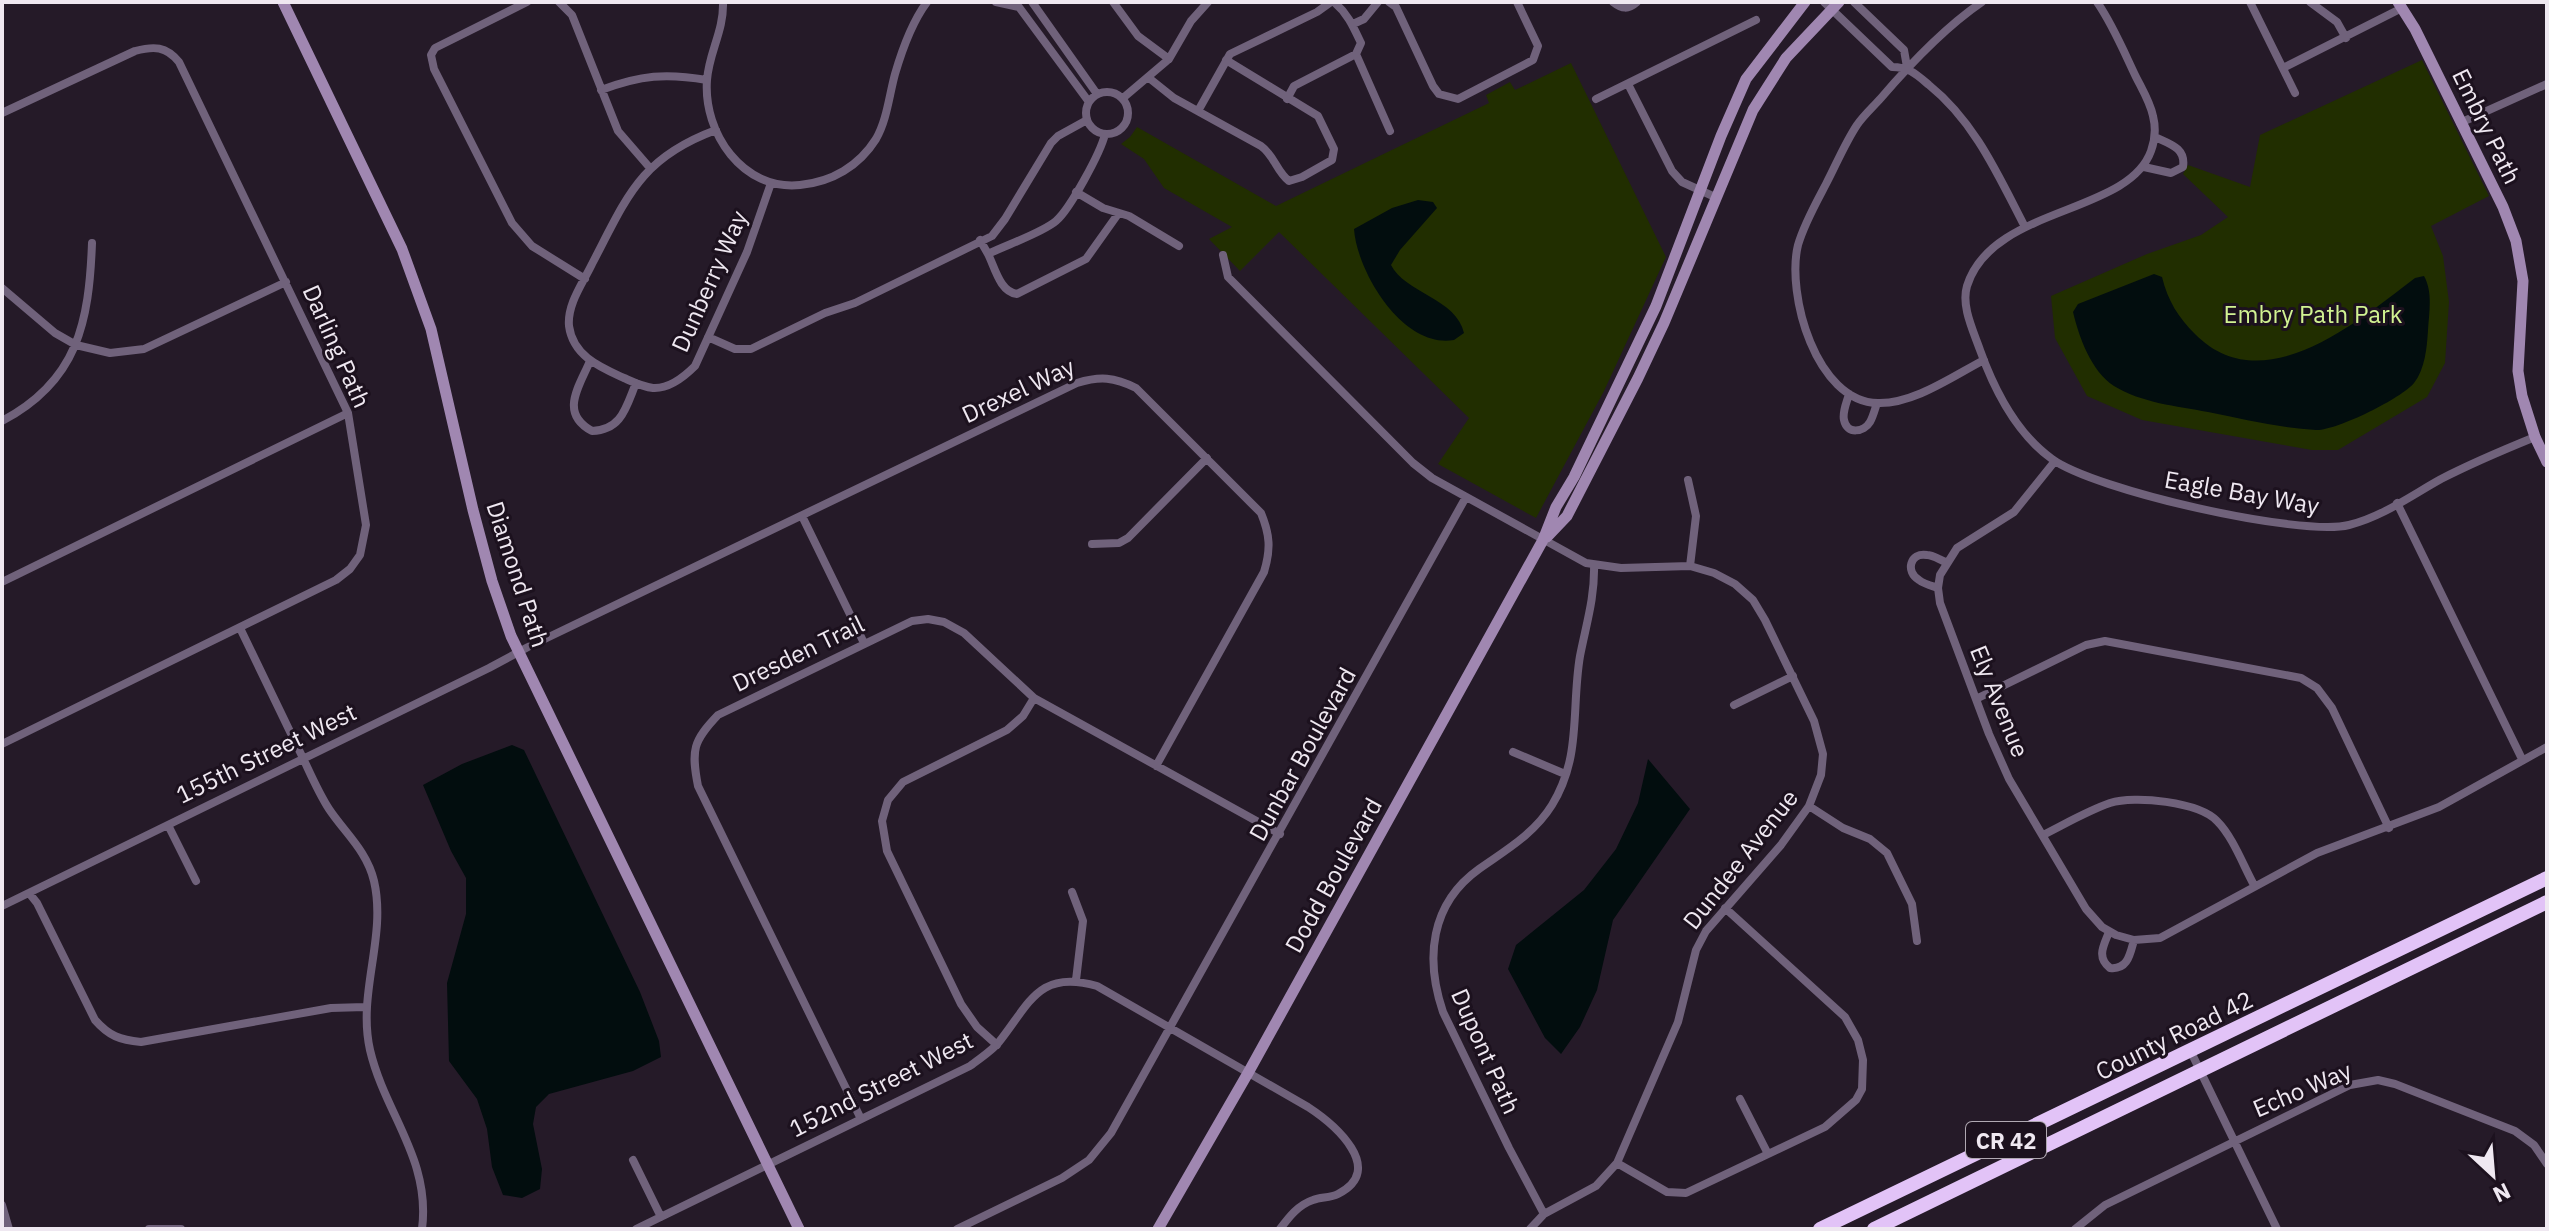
<svg xmlns="http://www.w3.org/2000/svg" width="2549" height="1231" font-family="'IBM Plex Sans',sans-serif">
<style>
.green{fill:#212e00}
.water{fill:#020d0e}
.lines{fill:none;stroke-linecap:round;stroke-linejoin:round}
.street{stroke:#70627b;stroke-width:8}
.secondary{stroke:#a087b1;stroke-width:11}
.highway{stroke:#e2c3f7;stroke-width:14}
.labels{text-anchor:middle;dominant-baseline:central;stroke-width:6;stroke-linejoin:round;paint-order:stroke}
.shield{fill:#1c111e;stroke:#b0a8b2;stroke-width:2}
.shield-label{font-size:22px;font-weight:bold;fill:#efe8f1}
.street-label{font-size:24px;fill:#efe8f1;stroke:#1c111e}
.park-label{font-size:24px;fill:#d1f292;stroke:#1c111e}
</style>
<rect width="100%" height="100%" fill="#251a28"/>
<!-- green -->
<path class="green" d="M 2422,60 L 2489,196 L 2431,226 L 2443,256 L 2449,302 L 2445,363 L 2427,397 L 2338,450 L 2312,450 L 2142,420 L 2087,396 L 2055,338 L 2051,296 L 2147,254 L 2201,235 L 2228,217 L 2183,174 L 2188,165 L 2250,187 L 2260,135 Z
M 1571,63 L 1666,257 L 1604,391 L 1536,518 L 1438,464 L 1469,418 L 1279,232 L 1240,271 L 1209,239 L 1232,227 L 1164,188 L 1144,159 L 1121,144 L 1130,137 L 1137,127 L 1276,206 L 1489,103 L 1486,95 L 1510,82 L 1515,90 Z"/>
<!-- water -->
<path class="water" d="M 1418,200 L 1433,202 L 1437,208 L 1400,250 L 1391,265 C 1404,292 1457,299 1464,333 L 1454,340 C 1403,349 1357,272 1354,229 L 1392,208 Z
M 2154,274 L 2162,277 C 2168,301 2178,317 2195,334 C 2263,403 2358,321 2415,278 L 2424,276 C 2433,292 2429,312 2428,330 C 2427,347 2425,369 2414,383 C 2402,398 2336,431 2316,430 C 2280,428 2243,419 2208,412 C 2176,406 2142,403 2114,386 C 2091,371 2079,337 2073,312 L 2078,304 Z
M 512,745 L 524,750 L 640,992 L 659,1041 L 661,1057 L 633,1071 L 549,1094 L 536,1107 L 533,1124 L 542,1169 L 540,1189 L 522,1198 L 503,1195 L 492,1167 L 487,1129 L 477,1099 L 449,1061 L 447,983 L 466,914 L 466,878 L 451,851 L 423,785 L 462,764 Z
M 1648,759 L 1690,809 L 1613,920 L 1597,990 L 1580,1027 L 1561,1054 L 1545,1038 L 1508,969 L 1516,945 L 1584,890 L 1616,849 L 1638,803 Z"/>
<g class="lines">
<!-- street -->
<path class="street" d="M 527,2 L 435,48 L 431,55 L 434,69 L 512,223 L 532,246 L 585,279
M 559,2 L 572,15 L 618,131 L 650,168
M 723,2 C 724,31 709,52 707,80 C 703,133 743,191 800,185 C 832,182 859,166 876,139 C 887,120 889,96 895,74 C 902,50 912,22 927,2
M 996,2 L 1019,7 L 1089,102
M 1032,2 L 1097,94
M 1113,2 L 1138,36 L 1169,59
M 1334,2 C 1348,14 1353,26 1361,43 L 1356,54 L 1390,131
M 1389,2 L 1396,7 L 1433,86 L 1439,94 L 1458,99 L 1533,60 L 1538,46 L 1517,2
M 1613,2 C 1622,9 1628,10 1637,2
M 1824,2 L 1892,67 C 1909,67 1916,74 1929,85 C 1975,122 1998,175 2025,227
M 1854,2 L 1904,50 L 1907,67
M 1982,2 C 1944,28 1911,63 1881,98 C 1873,107 1864,115 1857,125 C 1845,143 1836,165 1826,184 C 1816,203 1804,224 1798,245 C 1786,294 1816,402 1878,403 C 1914,404 1953,376 1984,360
M 2097,2 C 2113,25 2124,52 2136,77 C 2142,89 2150,102 2153,116 C 2156,128 2155,140 2151,151 C 2128,215 1992,206 1967,286 C 1961,306 1973,330 1980,350 C 1994,389 2017,434 2052,459 C 2094,490 2300,537 2349,525 C 2382,517 2412,495 2441,479 C 2472,463 2503,450 2535,437
M 2250,2 L 2295,93
M 2310,2 L 2337,22 L 2346,38
M 1353,24 L 1364,19 L 1378,2
M 2283,68 L 2402,8
M 1149,78 L 1174,98 L 1261,146 C 1274,155 1277,172 1289,181 L 1302,177 L 1332,160 L 1334,149 L 1318,116 L 1226,60
M 1628,84 L 1672,171 L 1682,182 L 1715,197
M 601,90 C 641,75 666,73 707,80
M1086 113a21 21 0 1 1 42 0a21 21 0 1 1-42 0Z
M 1123,98 L 1169,59 L 1191,21 L 1208,2
M 1287,99 L 1294,86 L 1356,54
M 1596,99 L 1756,20
M 1198,111 L 1230,54 L 1317,12 L 1331,2
M 2,113 L 135,51 C 154,46 166,46 179,62 L 348,413 L 366,525 L 360,555 L 350,569 L 336,580 L 2,744
M 2460,123 L 2547,84
M 716,130 C 640,158 627,197 592,264 C 583,283 567,304 569,326 C 573,356 600,367 624,378 C 633,382 643,387 653,388 C 669,389 685,376 695,366 L 747,252 L 771,183
M 2144,167 L 2171,173 L 2183,167 C 2186,148 2170,144 2155,137
M 1076,192 L 1103,208 L 1129,216 L 1179,246
M 980,240 L 988,254 C 1006,245 1042,233 1056,221 C 1070,209 1101,152 1105,134
M 988,254 C 995,268 1000,292 1017,294 L 1086,259 L 1118,214
M 1223,255 L 1228,277 L 1413,463 L 1432,478 L 1586,563 L 1621,568 L 1690,566 L 1714,573 L 1735,584 L 1753,600 L 1765,620 L 1814,721 L 1823,754 L 1821,775 L 1809,806 L 1781,845 L 1706,931 L 1696,950 L 1678,1022 L 1617,1163 L 1596,1186 L 1544,1214 L 1530,1229
M 2,288 L 55,333 L 76,345 L 110,353 L 144,349 L 286,282
M 708,337 L 735,349 L 751,349 L 825,313 L 855,303 L 992,236 L 1005,219 L 1051,143 L 1058,136 L 1087,120
M 590,361 C 579,387 559,413 592,431 C 622,430 626,407 636,383
M 1849,394 C 1847,402 1842,412 1844,420 C 1847,435 1864,432 1870,422 C 1873,417 1875,409 1877,403
M 2,421 C 78,381 89,322 92,243
M 2055,461 L 2014,512 L 1957,548 L 1940,575 L 1938,588 L 1940,603 L 1989,734 L 2009,779 L 2086,909 L 2102,927 L 2116,935 L 2134,940 L 2160,938 L 2317,853 L 2439,807 L 2547,747
M 1688,480 L 1696,516 L 1690,566
M 2397,503 L 2522,759
M 802,516 L 864,643
M 1092,544 L 1119,543 L 1128,538 L 1207,458
M 2,582 L 348,413
M 1938,588 C 1932,586 1924,584 1919,580 C 1905,572 1910,552 1927,555 C 1933,555 1940,560 1946,562
M 240,628 C 259,667 277,705 296,744 C 307,765 316,789 329,809 C 345,833 367,851 374,881 C 387,937 357,993 370,1050 C 385,1114 431,1159 422,1229
M 1976,699 L 2086,645 L 2105,641 L 2301,678 L 2317,688 L 2332,708 L 2389,828
M 1734,705 L 1793,676
M 1513,752 L 1565,774
M 1809,806 L 1843,828 L 1870,839 L 1887,853 L 1912,904 L 1917,941
M 168,825 L 196,881
M 2043,835 C 2065,824 2087,811 2110,803 C 2135,795 2199,802 2217,821 C 2233,837 2243,865 2254,885
M 1072,892 L 1083,921 L 1076,980
M 29,893 L 37,903 L 95,1020 C 109,1036 120,1040 141,1042 L 331,1008 L 365,1007
M 2,906 L 489,668 L 528,647 L 1077,383 C 1100,376 1114,377 1136,388 L 1261,513 C 1270,535 1271,549 1264,572 L 1156,766
M 2109,932 C 2104,945 2096,957 2110,968 C 2128,970 2130,954 2134,940
M 997,1045 L 977,1027 L 961,1004 L 887,851 L 882,821 L 888,800 L 903,782 L 1007,730 L 1023,716 L 1034,698
M 2191,1052 L 2277,1229
M 1740,1099 L 1768,1154
M 861,1119 L 698,786 C 691,750 693,741 718,715 L 912,621 L 928,619 L 944,622 L 964,633 L 1034,698 L 1280,834
M 633,1160 L 661,1217
M 1617,1163 L 1667,1192 L 1686,1193 L 1825,1127 L 1856,1100 L 1862,1089 L 1863,1060 L 1858,1040 L 1845,1017 L 1725,908
M 2,1205 L 9,1229
M 1544,1214 L 1509,1148 L 1443,1012 C 1425,959 1430,904 1479,869 C 1506,850 1534,834 1552,805 C 1582,756 1571,709 1580,656 C 1586,625 1595,597 1594,565
M 149,1229 L 181,1229
M 636,1229 L 970,1066 C 980,1058 992,1051 999,1042 C 1030,1003 1039,969 1097,986 L 1308,1107 C 1334,1124 1387,1169 1338,1194 C 1330,1198 1321,1197 1313,1200 C 1298,1205 1289,1217 1280,1229
M 957,1229 L 1062,1178 L 1089,1160 L 1111,1133 L 1466,497
M 2075,1229 L 2105,1205 L 2350,1085 L 2378,1080 L 2395,1084 L 2515,1131 L 2534,1145 L 2547,1164"/>
<!-- secondary -->
<path class="secondary" d="M 283,2 L 402,249 L 431,329 L 473,510 L 492,581 L 511,636 L 799,1229
M 2398,2 L 2415,29 L 2503,207 L 2516,241 L 2523,281 L 2518,371 L 2522,396 L 2535,437 L 2547,462
M 1547,537 L 1567,516 L 1638,378 L 1664,323 L 1753,110 L 1786,58 L 1839,2
M 1158,1229 L 1248,1073 L 1543,540 L 1556,507 L 1574,477 L 1656,306 L 1721,136 L 1746,79 L 1805,2"/>
<!-- highway -->
<path class="highway" d="M 1820,1229 L 2547,878
M 1874,1229 L 2547,902"/>
</g>
<g class="labels">
<!-- shield labels -->
<rect class="shield" x="1966" y="1122" width="80" height="36" rx="6"/>
<g class="shield-label">
<text x="2006" y="1140">CR 42</text>
</g>
<!-- street labels -->
<g class="street-label">
<text transform="translate(2487 126) rotate(64)">Embry Path</text>
<text transform="translate(709 281) rotate(-66)">Dunberry Way</text>
<text transform="translate(337 346) rotate(66)">Darling Path</text>
<text transform="translate(1018 390) rotate(-25)">Drexel Way</text>
<text transform="translate(2242 492) rotate(10)">Eagle Bay Way</text>
<text transform="translate(518 574) rotate(72)">Diamond Path</text>
<text transform="translate(798 653) rotate(-26)">Dresden Trail</text>
<text transform="translate(2000 701) rotate(68)">Ely Avenue</text>
<text transform="translate(266 753) rotate(-26)">155th Street West</text>
<text transform="translate(1302 754) rotate(-61)">Dunbar Boulevard</text>
<text transform="translate(1740 859) rotate(-52)">Dundee Avenue</text>
<text transform="translate(1333 875) rotate(-61)">Dodd Boulevard</text>
<text transform="translate(2174 1035) rotate(-26)">County Road 42</text>
<text transform="translate(1486 1051) rotate(66)">Dupont Path</text>
<text transform="translate(881 1084) rotate(-27)">152nd Street West</text>
<text transform="translate(2302 1089) rotate(-23)">Echo Way</text>
</g>
<!-- park labels -->
<g class="park-label">
<text x="2313" y="314">Embry Path Park</text>
</g>
</g>
<!-- border -->
<rect width="2549" height="1231" fill="none" stroke="#efe8f1" stroke-width="8"/>
<!-- north arrow -->
<g transform="translate(2493 1175) rotate(154)" stroke="#1c111e" stroke-width="6" paint-order="stroke">
<path d="M0-6L14 30L0 20L-14 30Z" fill="#efe8f1"/>
<text y="-12" font-size="22" font-weight="bold" text-anchor="middle" fill="#efe8f1">N</text>
</g>
</svg>
